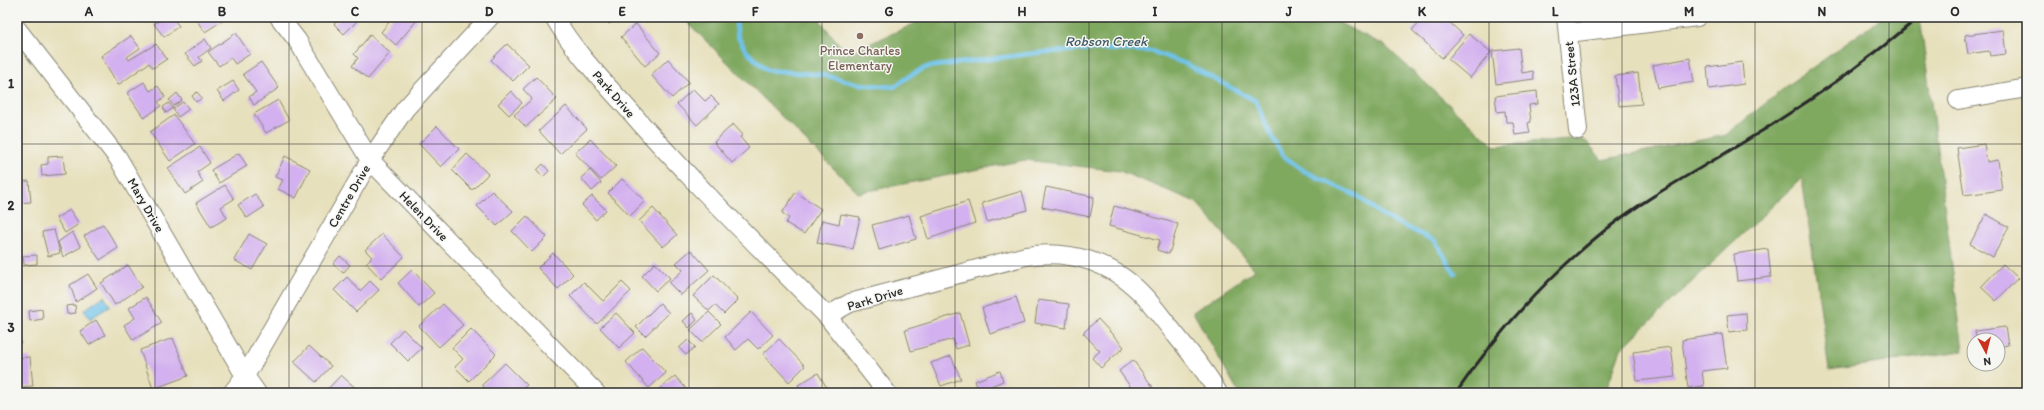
<svg xmlns="http://www.w3.org/2000/svg" width="2044" height="410" font-family="Itim,sans-serif">
<style>
.forest{fill:#80a960;stroke:#566a46}
.water{fill:#6ec3eb;stroke:#4c778b}
.lines{fill:none;stroke-linecap:round;stroke-linejoin:round}
.stream{stroke:#6ec3eb;stroke-width:4.5}
.building{fill:#d3b0ef}
.street-casing{stroke:#898674;stroke-width:20}
.street{stroke:#fff;stroke-width:18}
.rail{stroke:#2b2b2b;stroke-width:3}
.grid{fill:none;stroke:#2b2b2b;stroke-width:1;stroke-opacity:0.55}
.education-dot{fill:#8d6e63;stroke:#f6f6f2;stroke-width:1.5}
.labels{text-anchor:middle;dominant-baseline:central;stroke-width:3;stroke-linejoin:round;paint-order:stroke}
.education-label{font-size:13px;fill:#785e54;stroke:#f6f6f2}
.street-label{font-size:13px;fill:#2b2b2b;stroke:#f6f6f2}
.water-label{font-size:14px;font-style:italic;fill:#3f5965;stroke:#f6f6f2}
.neatline{fill:none;stroke:#2b2b2b;stroke-width:1.5}
.grid-label{font-size:13px;text-anchor:middle;font-weight:bold;fill:#2b2b2b}
</style>
<rect width="100%" height="100%" fill="#f6f6f2"/>
<filter id="ink" filterUnits="userSpaceOnUse"><feTurbulence type="fractalNoise" baseFrequency=".025" numOctaves="2"/><feDisplacementMap in="SourceGraphic" scale="8" xChannelSelector="R" yChannelSelector="G"/><feConvolveMatrix kernelMatrix="1 2 1 2 8 2 1 2 1" color-interpolation-filters="sRGB"/></filter>
<filter id="wash" filterUnits="userSpaceOnUse"><feTurbulence type="fractalNoise" baseFrequency=".012" numOctaves="4" result="noise"/><feDisplacementMap in="SourceGraphic" scale="16" xChannelSelector="R" yChannelSelector="G"/><feGaussianBlur stdDeviation="0.9" result="paint"/><feColorMatrix in="noise" values="0 0 0 0 0 0 0 0 0 0 0 0 0 0 0 0 0 1.4 0 .05"/><feComposite in="paint" operator="in"/></filter>
<g filter="url(#wash)">
<rect width="100%" height="100%" fill="#e7e0bc"/>
<!-- forest -->
<path class="forest" d="M 682,17 L 817,17 L 847,54 L 929,17 L 1327,17 L 1384,45 L 1494,146 L 1582,139 L 1587,142 L 1602,160 L 1726,135 L 1787,86 L 1883,17 L 1920,17 L 1963,351 L 1829,370 L 1802,178 L 1621,349 L 1605,393 L 1239,393 L 1193,312 L 1255,270 L 1196,202 L 1120,171 L 1025,160 L 858,193 Z"/>
<!-- water -->
<path class="water" d="M 104,296 L 110,306 L 90,319 L 84,310 Z"/>
<g class="lines">
<!-- stream -->
<path class="stream" d="M 735,17 L 738,37 L 747,52 L 767,70 L 824,75 L 859,84 L 894,87 L 911,75 L 927,67 L 1036,53 L 1094,49 L 1151,51 L 1186,64 L 1256,101 L 1267,128 L 1282,155 L 1304,171 L 1359,197 L 1383,216 L 1435,241 L 1455,274"/>
</g>
<g id="blocks">
<!-- building -->
<path class="building" d="M 164,17 L 172,17 L 179,26 L 164,37 L 154,24 Z
M 194,17 L 224,17 L 225,19 L 205,32 Z
M 342,17 L 353,17 L 357,21 L 344,34 L 334,24 Z
M 393,17 L 416,17 L 418,19 L 396,45 L 381,32 Z
M 604,17 L 619,17 L 609,24 Z
M 1424,17 L 1444,17 L 1463,35 L 1442,58 L 1412,30 Z
M 636,24 L 660,53 L 645,66 L 621,37 Z
M 2003,30 L 2006,54 L 1990,56 L 1989,51 L 1968,54 L 1965,35 Z
M 236,33 L 250,54 L 235,64 L 231,58 L 219,66 L 208,52 Z
M 1469,34 L 1491,52 L 1470,78 L 1448,59 Z
M 370,35 L 390,53 L 368,79 L 352,66 L 358,58 L 354,54 Z
M 131,36 L 140,48 L 127,57 L 129,60 L 156,44 L 167,59 L 153,68 L 149,63 L 118,85 L 101,56 Z
M 205,39 L 211,48 L 199,57 L 202,61 L 195,66 L 185,54 Z
M 507,44 L 529,65 L 513,81 L 491,60 Z
M 1519,48 L 1522,73 L 1533,71 L 1534,79 L 1496,84 L 1492,51 Z
M 1690,58 L 1694,82 L 1658,88 L 1653,65 Z
M 668,59 L 689,82 L 672,98 L 651,75 Z
M 261,62 L 279,88 L 254,105 L 249,97 L 256,92 L 243,74 Z
M 1742,62 L 1744,84 L 1709,89 L 1707,67 Z
M 1638,73 L 1642,104 L 1619,106 L 1615,76 Z
M 536,77 L 557,99 L 526,127 L 514,115 L 532,99 L 523,89 Z
M 233,81 L 239,90 L 224,101 L 217,91 Z
M 144,82 L 150,91 L 158,86 L 165,97 L 158,102 L 161,106 L 144,118 L 127,93 Z
M 693,89 L 705,101 L 711,96 L 719,104 L 697,125 L 677,104 Z
M 511,91 L 522,103 L 509,115 L 498,104 Z
M 1537,91 L 1538,104 L 1529,105 L 1531,122 L 1528,123 L 1530,133 L 1515,135 L 1513,122 L 1506,122 L 1505,111 L 1497,112 L 1495,96 Z
M 197,92 L 202,98 L 196,102 L 192,96 Z
M 177,93 L 182,100 L 174,106 L 169,100 Z
M 278,100 L 289,120 L 266,133 L 254,114 Z
M 183,102 L 189,109 L 178,117 L 173,109 Z
M 169,103 L 173,108 L 166,113 L 163,107 Z
M 566,106 L 587,129 L 560,154 L 539,131 Z
M 174,115 L 195,144 L 170,161 L 150,132 Z
M 733,124 L 743,135 L 740,137 L 749,148 L 732,163 L 714,142 Z
M 437,126 L 459,149 L 441,167 L 419,144 Z
M 590,139 L 616,166 L 601,180 L 575,153 Z
M 1984,144 L 1987,162 L 1998,160 L 2002,190 L 1964,195 L 1957,148 Z
M 200,147 L 210,163 L 197,172 L 203,182 L 185,194 L 168,168 Z
M 239,153 L 247,166 L 219,183 L 211,170 Z
M 467,154 L 488,174 L 472,190 L 452,170 Z
M 63,156 L 65,174 L 42,176 L 41,165 L 48,164 L 48,157 Z
M 285,156 L 310,169 L 296,198 L 278,189 L 283,180 L 275,177 Z
M 543,164 L 549,171 L 543,177 L 537,170 Z
M 590,170 L 601,183 L 592,191 L 581,178 Z
M 622,179 L 645,201 L 630,216 L 608,193 Z
M 29,181 L 31,202 L 17,203 L 17,182 Z
M 225,185 L 234,199 L 221,207 L 227,218 L 211,227 L 196,203 Z
M 1046,187 L 1094,197 L 1090,217 L 1042,207 Z
M 492,191 L 513,211 L 497,226 L 477,206 Z
M 1022,191 L 1027,210 L 987,222 L 982,203 Z
M 796,192 L 821,209 L 804,234 L 786,223 L 789,218 L 782,213 Z
M 255,194 L 264,207 L 247,218 L 238,205 Z
M 592,196 L 606,210 L 596,220 L 582,205 Z
M 968,201 L 975,223 L 928,239 L 921,216 Z
M 1114,206 L 1178,224 L 1169,254 L 1157,250 L 1160,240 L 1109,226 Z
M 653,208 L 677,235 L 663,247 L 639,221 Z
M 70,210 L 79,224 L 65,233 L 56,218 Z
M 841,214 L 860,217 L 853,249 L 817,243 L 822,220 L 839,224 Z
M 1986,214 L 2009,227 L 1993,257 L 1970,244 Z
M 909,215 L 916,239 L 879,250 L 872,225 Z
M 527,216 L 547,237 L 532,252 L 512,231 Z
M 103,224 L 118,248 L 100,260 L 84,236 Z
M 54,230 L 60,253 L 48,256 L 42,232 Z
M 72,232 L 81,247 L 63,257 L 58,242 Z
M 249,234 L 267,244 L 252,270 L 234,260 Z
M 382,234 L 404,257 L 381,279 L 366,263 L 372,257 L 365,250 Z
M 1768,249 L 1771,277 L 1737,281 L 1734,254 Z
M 691,250 L 709,270 L 681,295 L 669,283 L 683,270 L 676,263 Z
M 553,253 L 573,274 L 558,289 L 538,268 Z
M 37,255 L 37,264 L 24,265 L 23,256 Z
M 340,256 L 350,265 L 343,273 L 333,264 Z
M 655,263 L 670,278 L 656,291 L 642,276 Z
M 2003,264 L 2018,278 L 1996,301 L 1981,287 Z
M 128,265 L 142,287 L 115,305 L 101,283 Z
M 412,270 L 434,293 L 419,307 L 398,283 Z
M 88,274 L 97,288 L 76,302 L 70,285 Z
M 714,275 L 738,300 L 724,314 L 715,305 L 709,311 L 693,296 Z
M 347,277 L 360,291 L 370,281 L 379,290 L 356,312 L 334,290 Z
M 584,282 L 603,301 L 622,282 L 631,291 L 597,324 L 570,296 Z
M 146,297 L 162,323 L 133,340 L 124,325 L 135,318 L 129,308 Z
M 1016,297 L 1024,323 L 990,334 L 982,308 Z
M 1038,300 L 1069,304 L 1066,328 L 1035,323 Z
M 660,303 L 669,313 L 645,336 L 636,327 Z
M 443,304 L 463,325 L 439,347 L 419,326 Z
M 75,305 L 76,313 L 67,314 L 66,306 Z
M 42,309 L 43,319 L 30,321 L 29,311 Z
M 709,312 L 721,324 L 702,342 L 690,330 Z
M 751,312 L 773,335 L 758,349 L 748,339 L 736,350 L 725,337 Z
M 616,313 L 635,333 L 619,348 L 600,328 Z
M 692,313 L 697,320 L 689,328 L 683,321 Z
M 960,313 L 969,345 L 956,349 L 953,339 L 911,351 L 905,330 Z
M 1746,313 L 1747,330 L 1729,332 L 1727,315 Z
M 17,317 L 21,343 L 17,343 Z
M 1098,319 L 1124,347 L 1101,368 L 1092,358 L 1100,351 L 1083,333 Z
M 96,320 L 105,335 L 89,345 L 80,331 Z
M 2005,327 L 2008,345 L 1998,347 L 1998,340 L 1976,340 L 1975,331 Z
M 403,329 L 422,348 L 408,361 L 390,343 Z
M 471,329 L 496,354 L 469,381 L 455,367 L 463,359 L 452,348 Z
M 1722,334 L 1727,368 L 1702,371 L 1704,386 L 1688,388 L 1682,340 Z
M 173,338 L 188,376 L 153,389 L 140,350 Z
M 779,339 L 805,366 L 789,382 L 763,354 Z
M 688,340 L 695,347 L 686,355 L 679,348 Z
M 309,346 L 331,366 L 316,382 L 294,362 Z
M 642,347 L 666,373 L 649,388 L 626,362 Z
M 1671,347 L 1675,377 L 1637,381 L 1633,352 Z
M 951,356 L 961,379 L 941,386 L 931,363 Z
M 30,357 L 33,386 L 17,387 L 17,358 Z
M 1133,360 L 1153,387 L 1145,393 L 1135,393 L 1119,371 Z
M 505,363 L 527,385 L 518,393 L 490,393 L 482,385 Z
M 1000,371 L 1003,381 L 979,391 L 975,381 Z
M 818,373 L 830,393 L 803,393 L 798,385 Z
M 341,375 L 361,393 L 328,393 L 326,391 Z
M 675,376 L 690,393 L 659,393 L 657,391 Z"/>
</g>
</g>
<g filter="url(#ink)">
<use href="#blocks" fill-opacity="0" stroke="#898674" stroke-width="1"/>
<g class="lines">
<defs>
<path id="street" d="M 279,17 L 297,40 L 370,160 L 596,393
M 554,17 C 574,51 602,80 628,109 C 691,181 760,248 827,316 L 850,303 L 1026,256 C 1070,249 1111,262 1142,294 C 1154,306 1164,321 1175,334 C 1190,353 1207,372 1218,393
M 1566,17 L 1578,130
M 17,29 L 118,158 L 245,376 L 257,393
M 1568,33 L 1697,17
M 1958,100 L 2027,88
M 827,316 L 887,393
M 232,393 L 245,376 L 370,160 L 405,109 L 490,17"/>
</defs>
<!-- street casing -->
<use href="#street" class="street-casing"/>
<!-- street -->
<use href="#street" class="street"/>
<!-- rail -->
<path class="rail" d="M 1456,393 C 1497,333 1547,277 1604,231 C 1649,195 1699,170 1747,140 C 1807,104 1865,63 1919,17"/>
</g>
</g>
<!-- grid -->
<path class="grid" d="M 155,17 L 155,393M 289,17 L 289,393M 422,17 L 422,393M 555,17 L 555,393M 689,17 L 689,393M 822,17 L 822,393M 955,17 L 955,393M 1089,17 L 1089,393M 1222,17 L 1222,393M 1355,17 L 1355,393M 1489,17 L 1489,393M 1622,17 L 1622,393M 1755,17 L 1755,393M 1889,17 L 1889,393M 17,144 L 2027,144M 17,266 L 2027,266"/>
<!-- markers -->
<circle class="education-dot" cx="860" cy="36" r="4"/>
<g class="labels">
<!-- education labels -->
<g class="education-label">
<text x="860" y="50">Prince Charles<tspan x="860" dy="15">Elementary</tspan></text>
</g>
<!-- street labels -->
<g class="street-label">
<text transform="translate(1572 74) rotate(-96)">123A Street</text>
<text transform="translate(614 94) rotate(49)">Park Drive</text>
<text transform="translate(349 196) rotate(-60)">Centre Drive</text>
<text transform="translate(146 205) rotate(60)">Mary Drive</text>
<text transform="translate(424 216) rotate(46)">Helen Drive</text>
<text transform="translate(875 298) rotate(-17)">Park Drive</text>
</g>
<!-- water labels -->
<g class="water-label">
<text x="1106" y="41">Robson Creek</text>
</g>
</g>
<!-- margin -->
<rect width="2044" height="410" fill="none" stroke="#f6f6f2" stroke-width="44"/>
<!-- north arrow -->
<g transform="translate(1986 352) rotate(173)"><circle r="19" fill="#f6f6f2" stroke="#a5a5a2"/>
<path d="M0-3L7 15L0 10L-7 15Z" fill="#c8321e"/>
<text y="-6" font-size="11" font-weight="bold" text-anchor="middle" fill="#2b2b2b">N</text>
</g>
<rect x="22" y="22" width="2000" height="366" class="neatline"/>
<g class="grid-label">
<text x="89" y="16">A</text>
<text x="222" y="16">B</text>
<text x="355" y="16">C</text>
<text x="489" y="16">D</text>
<text x="622" y="16">E</text>
<text x="755" y="16">F</text>
<text x="889" y="16">G</text>
<text x="1022" y="16">H</text>
<text x="1155" y="16">I</text>
<text x="1289" y="16">J</text>
<text x="1422" y="16">K</text>
<text x="1555" y="16">L</text>
<text x="1689" y="16">M</text>
<text x="1822" y="16">N</text>
<text x="1955" y="16">O</text>
<text x="11" y="88">1</text>
<text x="11" y="210">2</text>
<text x="11" y="332">3</text>
</g>
</svg>
